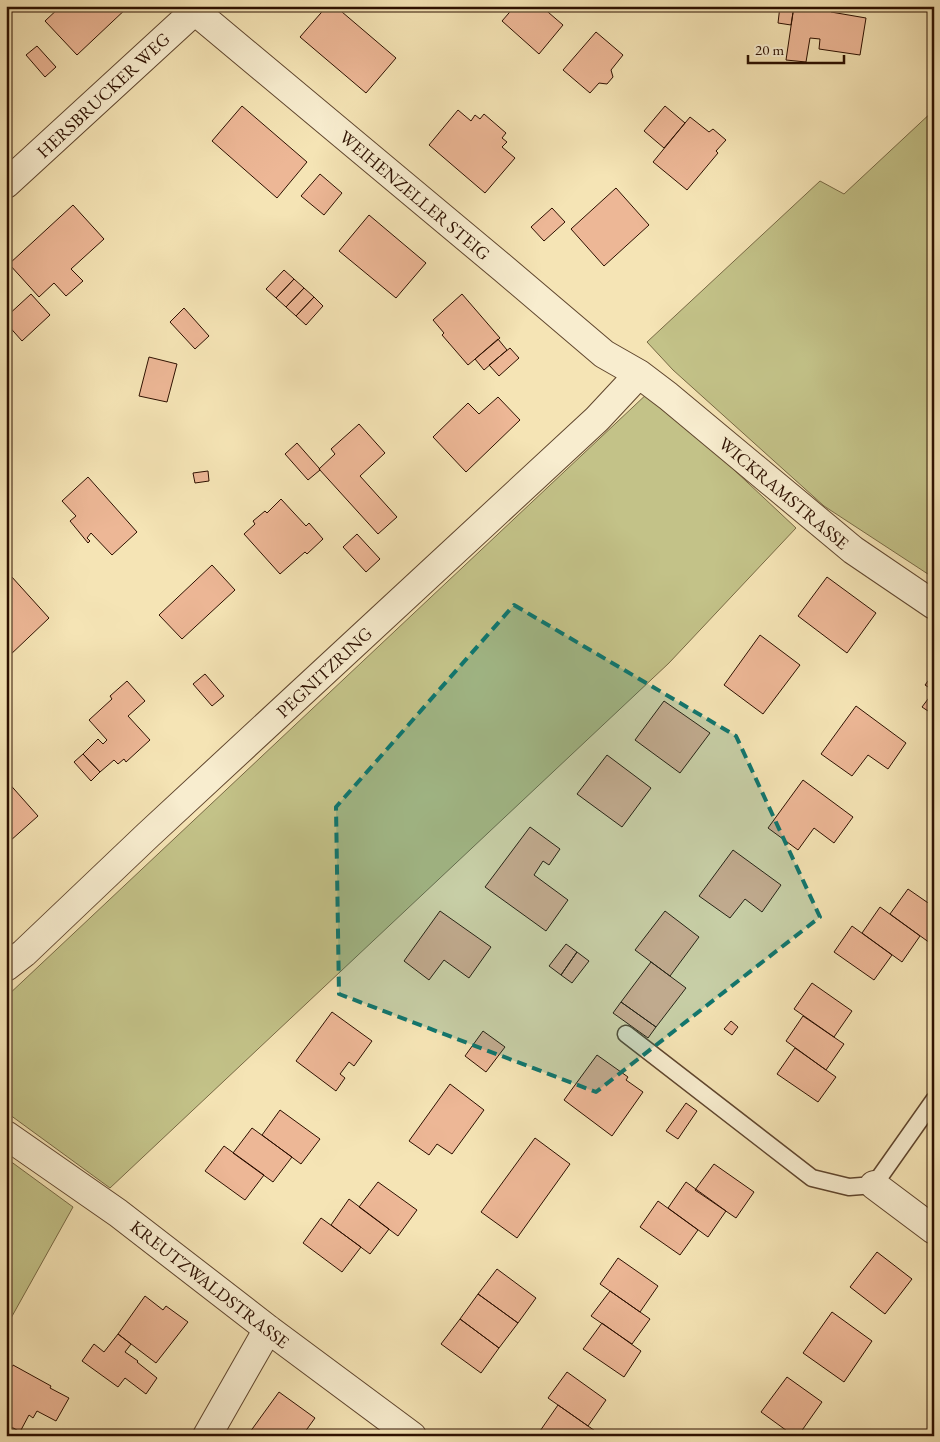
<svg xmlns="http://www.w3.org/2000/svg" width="940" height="1442" font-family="'EB Garamond',serif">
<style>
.green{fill:#c3c288;stroke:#786944}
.building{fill:#edb796;stroke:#2d1000}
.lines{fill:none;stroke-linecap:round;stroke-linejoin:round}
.service-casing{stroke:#5f452d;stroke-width:19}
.minor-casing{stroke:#5f452d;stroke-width:30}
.service{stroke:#f8edcf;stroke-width:16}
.minor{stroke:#f8edcf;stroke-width:28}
.marked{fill:#0f766e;fill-opacity:0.2;stroke:#0f766e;stroke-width:4;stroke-dasharray:10 6;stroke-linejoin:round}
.labels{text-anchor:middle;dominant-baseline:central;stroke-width:5;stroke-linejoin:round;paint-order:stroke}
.street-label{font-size:18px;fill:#2d1000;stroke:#f8edcf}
</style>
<rect width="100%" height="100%" fill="#f5e4b5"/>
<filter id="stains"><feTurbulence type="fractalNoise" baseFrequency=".004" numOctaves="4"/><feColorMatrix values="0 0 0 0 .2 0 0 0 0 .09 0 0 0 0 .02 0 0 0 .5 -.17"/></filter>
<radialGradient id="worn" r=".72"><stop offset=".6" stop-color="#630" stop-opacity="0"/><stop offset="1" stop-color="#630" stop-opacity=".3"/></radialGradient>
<!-- green -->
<path class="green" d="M 934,110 L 934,578 L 824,506 L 673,370 L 647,342 L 820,181 L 844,194 Z
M 650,391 L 796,528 L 669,663 L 110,1188 L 6,1112 L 6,997 Z
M 6,1158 L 73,1207 L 6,1327 Z"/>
<!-- building -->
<path class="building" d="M 61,6 L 129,6 L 77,55 L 45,21 Z
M 327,6 L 335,6 L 396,58 L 366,93 L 300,37 Z
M 515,6 L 541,6 L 563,25 L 539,54 L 502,21 Z
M 780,6 L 794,6 L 791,25 L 778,23 Z
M 794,6 L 818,8 L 818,6 L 832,6 L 831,12 L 866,18 L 860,55 L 819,49 L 820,39 L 810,38 L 806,62 L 786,60 Z
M 596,32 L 623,55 L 611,70 L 613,77 L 607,84 L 599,83 L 590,93 L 563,70 Z
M 37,46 L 56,67 L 45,77 L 26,55 Z
M 242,106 L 307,162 L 277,198 L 212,141 Z
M 665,106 L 685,123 L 664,148 L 644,131 Z
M 458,110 L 471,121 L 475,115 L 480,119 L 484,114 L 506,133 L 502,138 L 507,142 L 502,147 L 515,158 L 485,193 L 429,145 Z
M 690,117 L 709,132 L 713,129 L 726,140 L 716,151 L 718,153 L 687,190 L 653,162 Z
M 320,174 L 342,193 L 324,215 L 301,196 Z
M 616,188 L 649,225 L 604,266 L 571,229 Z
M 73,205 L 104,239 L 71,269 L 83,281 L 66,296 L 54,283 L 39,297 L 9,264 Z
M 552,208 L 565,222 L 544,241 L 531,227 Z
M 369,215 L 426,263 L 396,298 L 339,251 Z
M 284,270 L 294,279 L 276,298 L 266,289 Z
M 294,279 L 304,288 L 286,307 L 276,298 Z
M 304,288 L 314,297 L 296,316 L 286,307 Z
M 31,294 L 50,315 L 22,341 L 6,323 L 6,317 Z
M 462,294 L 500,338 L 468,365 L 442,335 L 444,333 L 433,320 Z
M 314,297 L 323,306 L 306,325 L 296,316 Z
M 184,308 L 209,336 L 195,349 L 170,322 Z
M 498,339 L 507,350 L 484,370 L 475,359 Z
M 510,348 L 519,358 L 499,376 L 489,365 Z
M 149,357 L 177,364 L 167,402 L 139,396 Z
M 498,397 L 520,420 L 466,472 L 433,437 L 468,403 L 479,414 Z
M 359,424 L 385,453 L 360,476 L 397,517 L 378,534 L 319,469 L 335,454 L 331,449 Z
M 297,443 L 319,468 L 320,470 L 308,480 L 285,454 Z
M 208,471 L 209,481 L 195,483 L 193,473 Z
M 88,477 L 137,532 L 112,555 L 91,533 L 87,538 L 90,541 L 88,543 L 70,521 L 76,516 L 62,501 Z
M 281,499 L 306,526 L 309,523 L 323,539 L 307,554 L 305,552 L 280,574 L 244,534 L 255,524 L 253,521 L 265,511 L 267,513 Z
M 357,534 L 380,559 L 366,572 L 343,547 Z
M 212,565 L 235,590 L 182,639 L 159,615 Z
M 11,576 L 49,618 L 8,657 L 6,655 L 6,581 Z
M 827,577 L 876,613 L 847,653 L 798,616 Z
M 760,635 L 800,665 L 763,714 L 724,685 Z
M 934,673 L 934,715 L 922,707 L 934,691 L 925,685 Z
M 205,674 L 224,696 L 212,706 L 193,684 Z
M 127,681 L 145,701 L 128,716 L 150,740 L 126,762 L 124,759 L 118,764 L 114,760 L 100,772 L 83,754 L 98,739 L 103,744 L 107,740 L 89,720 L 112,699 L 110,696 Z
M 664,701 L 710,733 L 680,773 L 635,740 Z
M 856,706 L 906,743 L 888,769 L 868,755 L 852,776 L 821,754 Z
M 83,754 L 100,772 L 91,781 L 74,762 Z
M 607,755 L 651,788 L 622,827 L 577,794 Z
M 6,780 L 38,816 L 10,841 L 6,837 Z
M 803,780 L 853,817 L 834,843 L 814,828 L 798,850 L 768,828 Z
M 530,827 L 560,849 L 549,865 L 543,861 L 534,875 L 568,900 L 546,931 L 485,887 Z
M 733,850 L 781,885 L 762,912 L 745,899 L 730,918 L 699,896 Z
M 908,889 L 934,907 L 934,937 L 930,943 L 890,914 Z
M 880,907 L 920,936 L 902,962 L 862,933 Z
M 440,911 L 491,947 L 469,978 L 444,960 L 429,980 L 404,961 Z
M 665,911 L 699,937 L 670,976 L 635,950 Z
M 852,926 L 892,955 L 874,980 L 834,952 Z
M 566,944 L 577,952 L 561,975 L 549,966 Z
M 577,952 L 589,961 L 572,983 L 561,975 Z
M 651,962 L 686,988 L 656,1027 L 621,1002 Z
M 812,983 L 852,1011 L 834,1037 L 794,1009 Z
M 621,1002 L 656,1027 L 648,1038 L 613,1013 Z
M 332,1012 L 372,1041 L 354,1066 L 349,1062 L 340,1074 L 345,1078 L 336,1091 L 296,1061 Z
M 803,1016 L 844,1044 L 826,1070 L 786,1041 Z
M 731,1021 L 738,1027 L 732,1035 L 724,1029 Z
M 483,1031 L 505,1047 L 486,1072 L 465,1056 Z
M 795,1048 L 836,1077 L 818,1102 L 777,1074 Z
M 597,1055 L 628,1077 L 626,1080 L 643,1092 L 612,1136 L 564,1100 Z
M 450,1084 L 484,1110 L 452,1154 L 437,1144 L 429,1155 L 409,1141 Z
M 686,1103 L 697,1111 L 678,1139 L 666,1131 Z
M 280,1110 L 320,1139 L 301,1164 L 262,1135 Z
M 252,1128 L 292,1157 L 273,1182 L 233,1153 Z
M 535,1138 L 570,1164 L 517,1238 L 481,1212 Z
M 224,1146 L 264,1175 L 245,1200 L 205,1171 Z
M 714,1164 L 754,1192 L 736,1218 L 695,1190 Z
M 378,1182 L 417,1210 L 398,1236 L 359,1207 Z
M 686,1182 L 726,1211 L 708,1237 L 668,1208 Z
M 349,1199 L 389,1229 L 370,1254 L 331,1225 Z
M 658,1201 L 698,1230 L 680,1255 L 640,1227 Z
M 321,1218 L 361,1247 L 342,1272 L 303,1243 Z
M 877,1252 L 912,1279 L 885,1314 L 850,1287 Z
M 618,1258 L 658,1286 L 640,1312 L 600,1284 Z
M 497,1269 L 536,1298 L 518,1323 L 478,1294 Z
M 610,1291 L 650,1319 L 632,1344 L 591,1316 Z
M 478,1294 L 518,1323 L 499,1348 L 460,1319 Z
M 145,1296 L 163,1310 L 166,1306 L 188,1322 L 156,1363 L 118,1334 Z
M 832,1312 L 872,1341 L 844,1382 L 803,1353 Z
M 460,1319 L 499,1348 L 481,1373 L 441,1344 Z
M 602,1323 L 641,1351 L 624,1377 L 583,1349 Z
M 118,1334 L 131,1344 L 125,1352 L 138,1361 L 137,1362 L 157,1378 L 146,1394 L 125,1378 L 118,1387 L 82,1361 L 94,1344 L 104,1352 Z
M 13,1365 L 51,1386 L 50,1388 L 69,1398 L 56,1421 L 37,1411 L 33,1418 L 29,1415 L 21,1430 L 25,1433 L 24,1434 L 6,1424 L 6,1377 Z
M 567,1372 L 606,1400 L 588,1426 L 548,1398 Z
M 787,1377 L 822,1402 L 798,1436 L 794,1436 L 761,1412 Z
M 279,1392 L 315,1418 L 302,1436 L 255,1436 L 250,1432 Z
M 558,1405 L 598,1433 L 596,1436 L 547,1436 L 540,1431 Z"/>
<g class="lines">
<defs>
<path id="service" d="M 626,1034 L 812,1178 L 849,1187 L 874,1185 L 934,1100"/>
<path id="minor" d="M 195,11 L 504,269 L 604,354 L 639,374 L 668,396 L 853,550 L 934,605
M 6,184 L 200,6
M 6,967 L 24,953 L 148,835 L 597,419 L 639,374
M 6,1135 L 118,1213 L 268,1329 L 412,1436
M 874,1185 L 934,1230
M 207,1436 L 268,1329"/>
</defs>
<!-- service casing -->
<use href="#service" class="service-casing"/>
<!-- minor casing -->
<use href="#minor" class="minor-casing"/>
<!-- service -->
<use href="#service" class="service"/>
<!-- minor -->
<use href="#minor" class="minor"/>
</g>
<!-- marked area -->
<path class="marked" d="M 514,605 L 736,736 L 820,917 L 596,1092 L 339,994 L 336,807 Z"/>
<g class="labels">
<!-- street labels -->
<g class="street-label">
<text transform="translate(103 95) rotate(-43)">HERSBRUCKER WEG</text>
<text transform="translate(415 195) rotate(40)">WEIHENZELLER STEIG</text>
<text transform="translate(784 493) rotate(40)">WICKRAMSTRASSE</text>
<text transform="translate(324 672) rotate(-43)">PEGNITZRING</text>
<text transform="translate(210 1284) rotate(38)">KREUTZWALDSTRASSE</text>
</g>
</g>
<!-- margin -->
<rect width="940" height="1442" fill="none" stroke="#f5e4b5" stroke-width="25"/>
<rect x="8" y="8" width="925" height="1427" fill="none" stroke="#2d1000" stroke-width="2.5"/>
<rect x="12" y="12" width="915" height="1417" fill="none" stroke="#2d1000"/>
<!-- scale -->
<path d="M748 55v8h96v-8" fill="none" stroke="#2d1000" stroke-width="2.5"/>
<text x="755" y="55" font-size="15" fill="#2d1000" stroke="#f8edcf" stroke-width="4" paint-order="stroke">20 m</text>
<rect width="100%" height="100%" filter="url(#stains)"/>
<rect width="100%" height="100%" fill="url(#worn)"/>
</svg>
